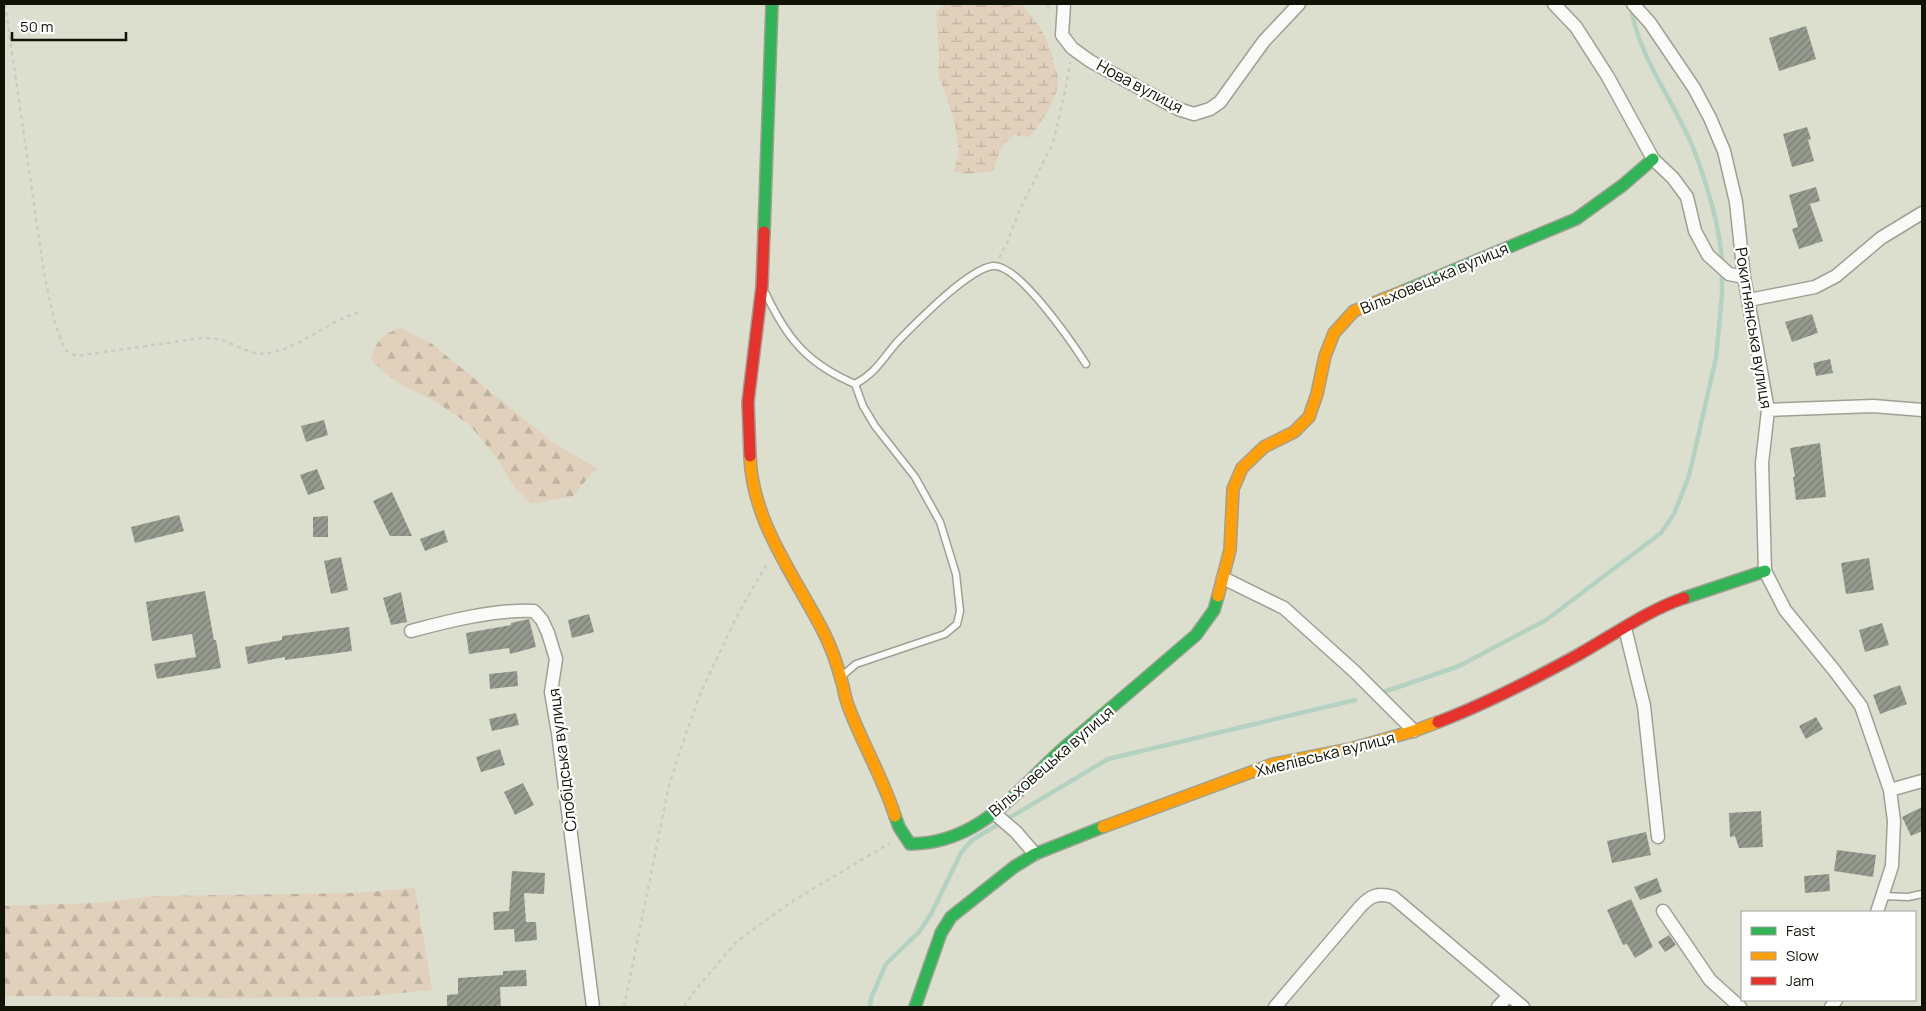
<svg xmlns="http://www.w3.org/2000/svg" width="1926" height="1011" font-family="Manrope,sans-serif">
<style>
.forest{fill:url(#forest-firs)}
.wetland{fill:url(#wetland-marsh)}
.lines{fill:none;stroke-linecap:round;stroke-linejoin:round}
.stream{stroke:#b4d2c1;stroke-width:4.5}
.building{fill:url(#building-hatch)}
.lane-casing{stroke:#9fa093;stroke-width:9}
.street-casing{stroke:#9fa093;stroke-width:15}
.fast-casing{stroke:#9fa093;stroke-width:14}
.slow-casing{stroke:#9fa093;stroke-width:14}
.jam-casing{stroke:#9fa093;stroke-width:14}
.path{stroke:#cacbc6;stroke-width:2.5;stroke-dasharray:4 4;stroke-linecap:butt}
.lane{stroke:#fafaf8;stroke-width:6}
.street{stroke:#fafaf8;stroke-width:12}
.fast{stroke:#30b455;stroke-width:11}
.slow{stroke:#ff9f0a;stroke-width:11}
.jam{stroke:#e5322d;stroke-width:11}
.labels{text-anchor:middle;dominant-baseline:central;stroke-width:4.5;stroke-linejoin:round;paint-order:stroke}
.street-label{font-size:16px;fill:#121307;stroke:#fff}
</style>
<defs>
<pattern id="forest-firs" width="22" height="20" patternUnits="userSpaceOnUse" patternTransform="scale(1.25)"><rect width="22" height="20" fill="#e0d0bc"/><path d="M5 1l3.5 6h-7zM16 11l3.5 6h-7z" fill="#bfb2a0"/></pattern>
<pattern id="wetland-marsh" width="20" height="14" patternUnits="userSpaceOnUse" patternTransform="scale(1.25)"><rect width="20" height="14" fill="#e0d0bc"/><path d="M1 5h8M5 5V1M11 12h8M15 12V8" fill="none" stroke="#bfb2a0"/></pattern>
<pattern id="building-hatch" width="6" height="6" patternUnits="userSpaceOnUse" patternTransform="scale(1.25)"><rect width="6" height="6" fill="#969a8e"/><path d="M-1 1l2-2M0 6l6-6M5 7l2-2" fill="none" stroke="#797c72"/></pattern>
</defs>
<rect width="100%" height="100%" fill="#dddfce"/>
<!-- forest -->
<path class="forest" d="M 401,328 L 432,344 L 551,441 L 596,468 L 573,496 L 531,504 L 514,487 L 498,460 L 470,425 L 433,400 L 402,385 L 385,373 L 371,359 C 378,338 381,335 401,328 Z
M 415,888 L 432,990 L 358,997 L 230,998 L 4,996 L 4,906 L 96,903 L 155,896 L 353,893 Z"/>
<!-- wetland -->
<path class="wetland" d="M 945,4 L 1021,4 C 1041,25 1049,40 1055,68 C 1056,72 1059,78 1058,83 C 1057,99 1040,125 1029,137 L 1014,135 L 1002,146 L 993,171 L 968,174 L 954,172 L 959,152 L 955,124 L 945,92 L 938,77 L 939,58 L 936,12 Z"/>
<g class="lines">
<!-- stream -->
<path class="stream" d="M 1631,8 C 1637,48 1664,88 1682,124 C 1700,158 1721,226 1722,264
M 1384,692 L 1459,666 L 1546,620 L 1661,533 L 1674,514 L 1689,476 L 1716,358 L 1722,295 L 1722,272
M 870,1007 L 871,998 L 886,964 L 919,932 L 931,914 L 961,853 L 972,840 L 1108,759 L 1355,700"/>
</g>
<!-- building -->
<path class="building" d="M 1806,26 L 1816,59 L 1779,71 L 1769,38 Z
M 1807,127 L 1811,139 L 1808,140 L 1814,161 L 1792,167 L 1783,134 Z
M 1816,187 L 1820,201 L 1810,204 L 1823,241 L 1799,249 L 1792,229 L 1798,227 L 1789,195 Z
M 1812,314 L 1818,333 L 1792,342 L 1785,322 Z
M 1830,359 L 1833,373 L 1816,376 L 1813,363 Z
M 324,420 L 328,435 L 306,442 L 301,426 Z
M 1820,443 L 1826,497 L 1796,500 L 1793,477 L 1795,477 L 1790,448 Z
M 317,469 L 325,489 L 308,495 L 300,475 Z
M 392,492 L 412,536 L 390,536 L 373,501 Z
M 179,515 L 184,531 L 135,543 L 131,527 Z
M 328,516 L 328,537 L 313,537 L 313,517 Z
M 444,530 L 448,542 L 425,551 L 420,539 Z
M 341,557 L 348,590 L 331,594 L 324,561 Z
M 1869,558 L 1874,590 L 1846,594 L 1841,563 Z
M 205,591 L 214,640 L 216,640 L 221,668 L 157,679 L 154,664 L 196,657 L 192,634 L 152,641 L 146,602 Z
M 401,592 L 407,622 L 391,625 L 383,598 Z
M 589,614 L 594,632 L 572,638 L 568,620 Z
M 529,619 L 536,647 L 510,654 L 509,648 L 469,654 L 466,633 L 511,625 L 511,623 Z
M 1882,623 L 1889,645 L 1865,652 L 1859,630 Z
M 349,627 L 352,651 L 285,660 L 285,657 L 248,664 L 245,647 L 282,640 L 282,636 Z
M 517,671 L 518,686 L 490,689 L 489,674 Z
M 1900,685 L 1907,704 L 1880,714 L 1873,695 Z
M 516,713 L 519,725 L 492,731 L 489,719 Z
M 1816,717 L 1823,729 L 1806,739 L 1799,726 Z
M 500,749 L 505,765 L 481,772 L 476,757 Z
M 523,783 L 534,805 L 515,815 L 504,792 Z
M 1922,807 L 1922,831 L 1911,836 L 1902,817 Z
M 1761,811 L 1763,847 L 1739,848 L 1735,836 L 1730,837 L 1729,813 Z
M 1646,832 L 1651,855 L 1612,863 L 1607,841 Z
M 1837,850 L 1876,855 L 1873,877 L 1834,871 Z
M 512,871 L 545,873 L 544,894 L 524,893 L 526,922 L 536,922 L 537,940 L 515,942 L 514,929 L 494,930 L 493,912 L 509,911 Z
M 1829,874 L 1830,891 L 1805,893 L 1804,876 Z
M 1657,878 L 1662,892 L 1640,900 L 1634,887 Z
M 1631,899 L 1653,947 L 1635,958 L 1627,944 L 1623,945 L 1607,910 Z
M 1669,935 L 1676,945 L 1665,952 L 1658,942 Z
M 526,970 L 527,986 L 500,987 L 501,1007 L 447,1007 L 447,995 L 458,994 L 458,978 L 503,975 L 503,971 Z"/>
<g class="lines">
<defs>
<path id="lane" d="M 766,294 C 787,339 808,364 855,384 C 876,373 883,358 898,341 C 917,322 968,269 993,266 C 1018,263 1073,344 1086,364
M 842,676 L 856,664 L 945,634 L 957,624 L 960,611 L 956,574 L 940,522 L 915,477 L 875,426 L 863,406 L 855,384
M 1883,896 L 1908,897 L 1922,894"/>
<path id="street" d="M 1064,4 L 1062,35 L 1072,48 L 1090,61 L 1178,109 L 1194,114 L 1210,109 L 1220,102 L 1264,41 L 1299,4
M 1554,4 L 1576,27 L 1608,77 L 1653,159 L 1673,178 L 1687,197 L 1695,231 L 1708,255 L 1729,274 L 1744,277
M 1633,4 L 1650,23 L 1694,88 L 1710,118 L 1724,151 L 1736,202 L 1744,277 L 1768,410 L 1762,463 L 1765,571 L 1785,610 L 1834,670 L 1861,706 L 1890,790 L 1894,821 L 1892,866 L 1877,912
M 1749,300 L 1815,287 L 1836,276 L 1881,238 L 1922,213
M 1768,410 L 1873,406 L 1922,410
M 1223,578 L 1284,608 L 1355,672 L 1414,731
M 1625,628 L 1644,706 L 1658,837
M 411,631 C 448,621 496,609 534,611 L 542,620 L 548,633 L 556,659 L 551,692 L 558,733 L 593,1007
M 1890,790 L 1922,781
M 994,813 L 1016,832 L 1035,854
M 1663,911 L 1710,980 L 1740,1007
M 1275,1007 L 1360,907 C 1370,896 1378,892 1393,897 L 1523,1007
M 1498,1007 L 1509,995
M 1831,1007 L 1836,1000"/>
<path id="fast" d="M 764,232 L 772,4
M 1404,291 L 1576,219 L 1623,185 L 1653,159
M 1684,598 L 1765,571
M 895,816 L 899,827 L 910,844 C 981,844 1018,788 1066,746 C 1110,709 1153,672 1196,635 L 1214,610 L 1218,596
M 915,1007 L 941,933 L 951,917 L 1014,867 L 1035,854 L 1103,827"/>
<path id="slow" d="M 750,456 C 752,522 795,576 824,633 C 831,647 837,664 841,679 C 844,688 845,699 849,708 C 863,745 883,778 895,816
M 1218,596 L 1230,550 L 1233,489 L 1242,468 L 1264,447 L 1294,432 L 1309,417 L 1317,394 L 1325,356 L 1334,333 L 1354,311 L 1404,291
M 1103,827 L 1273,764 L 1350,749 L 1414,731 L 1438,722"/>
<path id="jam" d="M 750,456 L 748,402 L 762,286 L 764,232
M 1438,722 C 1486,704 1532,680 1576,656 C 1612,636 1646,611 1684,598"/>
</defs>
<!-- lane casing -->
<use href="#lane" class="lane-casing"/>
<!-- street casing -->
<use href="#street" class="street-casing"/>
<!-- fast casing -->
<use href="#fast" class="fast-casing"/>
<!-- slow casing -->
<use href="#slow" class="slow-casing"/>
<!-- jam casing -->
<use href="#jam" class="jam-casing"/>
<!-- path -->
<path class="path" d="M 5,4 L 44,273 L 55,323 L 65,350 L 76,356 L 202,338 C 207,338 213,338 218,339 C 235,343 251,357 269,353 C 303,347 330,319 361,312
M 1047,4 L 1049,12
M 999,258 L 1007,243 L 1019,211 L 1053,143 L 1066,87 L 1070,62
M 624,1007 L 669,785 L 685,736 L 700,694 L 718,656 L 737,616 L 767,564
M 684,1007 L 693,993 L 736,942 L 794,900 L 890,843"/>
<!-- lane -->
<use href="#lane" class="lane"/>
<!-- street -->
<use href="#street" class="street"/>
<!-- fast -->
<use href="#fast" class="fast"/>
<!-- slow -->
<use href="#slow" class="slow"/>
<!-- jam -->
<use href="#jam" class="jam"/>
</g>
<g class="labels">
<!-- street labels -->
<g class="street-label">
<text transform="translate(1140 86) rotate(28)">Нова вулиця</text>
<text transform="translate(1434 278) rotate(-23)">Вільховецька вулиця</text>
<text transform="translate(1754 328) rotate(81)">Рокитнянська вулиця</text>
<text transform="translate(1325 754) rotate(-14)">Хмелівська вулиця</text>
<text transform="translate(562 760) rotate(-97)">Слобідська вулиця</text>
<text transform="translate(1051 761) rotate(-41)">Вільховецька вулиця</text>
</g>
</g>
<!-- border -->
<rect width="1926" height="1011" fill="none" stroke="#121307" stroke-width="10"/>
<!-- legend -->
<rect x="1741" y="911" width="175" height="90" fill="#ffffff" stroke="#a0a19c"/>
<rect x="1751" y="927" width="25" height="8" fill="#30b455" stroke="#a0a19c"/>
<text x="1786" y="936" font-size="15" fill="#121307">Fast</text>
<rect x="1751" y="952" width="25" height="8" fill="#ff9f0a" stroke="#a0a19c"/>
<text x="1786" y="961" font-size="15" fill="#121307">Slow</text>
<rect x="1751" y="977" width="25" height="8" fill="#e5322d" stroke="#a0a19c"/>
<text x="1786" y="986" font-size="15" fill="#121307">Jam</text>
<!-- scale -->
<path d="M12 32v8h114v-8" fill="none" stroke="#121307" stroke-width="2.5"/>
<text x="20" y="32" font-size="15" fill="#121307" stroke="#ffffff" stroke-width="4" paint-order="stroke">50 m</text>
</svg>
